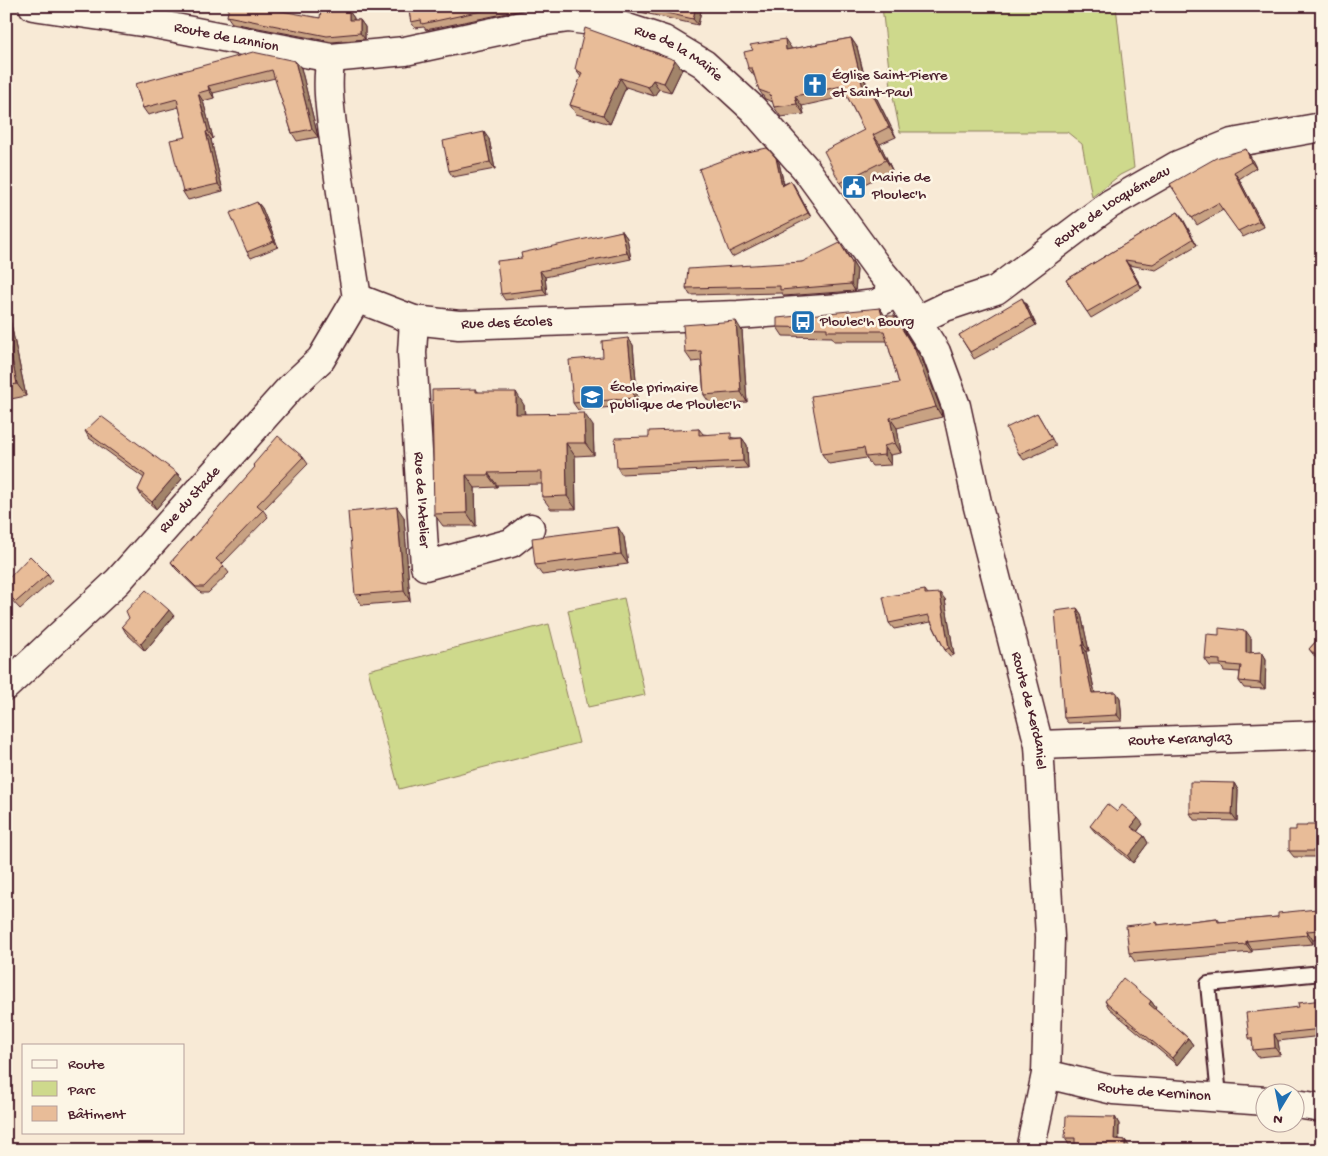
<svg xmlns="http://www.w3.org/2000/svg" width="1328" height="1156" font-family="'Gochi Hand',sans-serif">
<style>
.green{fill:#ced98c;stroke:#8c7c5c}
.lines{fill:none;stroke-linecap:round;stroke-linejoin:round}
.lane-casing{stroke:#4a1f2b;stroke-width:18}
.street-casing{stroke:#4a1f2b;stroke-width:31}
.secondary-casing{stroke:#4a1f2b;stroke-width:31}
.lane{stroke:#fcf5e5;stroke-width:14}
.street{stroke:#fcf5e5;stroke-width:28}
.secondary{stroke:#fcf5e5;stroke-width:28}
.wall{fill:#c8a283;stroke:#4a1f2b}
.shaded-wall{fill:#a2846a;stroke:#4a1f2b}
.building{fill:#e8bc98;stroke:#4a1f2b}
.labels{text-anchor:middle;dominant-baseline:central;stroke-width:5;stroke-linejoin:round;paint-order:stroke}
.street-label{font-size:15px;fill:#4a1f2b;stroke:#fcf5e5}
.poi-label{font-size:15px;fill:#4a1f2b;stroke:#fcf5e5;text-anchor:start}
</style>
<rect width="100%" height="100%" fill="#f8ead6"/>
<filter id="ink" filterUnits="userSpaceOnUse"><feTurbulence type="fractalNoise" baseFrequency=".02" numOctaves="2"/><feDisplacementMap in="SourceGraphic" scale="10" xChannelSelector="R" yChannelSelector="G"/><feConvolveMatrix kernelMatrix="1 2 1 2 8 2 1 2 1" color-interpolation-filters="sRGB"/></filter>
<g filter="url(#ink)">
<!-- green -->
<path class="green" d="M 882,6 L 1116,6 L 1134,168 L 1120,175 L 1092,197 L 1082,144 L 1067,132 L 900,132 L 891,87 Z
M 624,598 L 645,695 L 588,707 L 568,610 Z
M 549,624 L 579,743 L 399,789 L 368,670 Z"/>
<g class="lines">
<defs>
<path id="lane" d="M 1219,1096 L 1208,984 L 1322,973"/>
<g id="street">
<path d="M 331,58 C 325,87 332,120 335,150 C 342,199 349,249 357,298"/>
<path id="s1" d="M 357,298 L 414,320 L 459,325 L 738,315 L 840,308 L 876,304 L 898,292"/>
<path id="s2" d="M 414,320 L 412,353 L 425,566 L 511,543 L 530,528"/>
<path id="s3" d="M 916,321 L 945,307 L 996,290 L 1110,204 L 1178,165 L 1232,143 L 1322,127"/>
<path id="s4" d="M 6,686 L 118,581 L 290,388 L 321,359 L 357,298"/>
<path id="s5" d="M 1039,745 L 1322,735"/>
<path id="s6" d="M 1046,1074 L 1113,1090 L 1266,1101"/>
<path d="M 1296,1104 L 1322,1108"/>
</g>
<g id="secondary">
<path id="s7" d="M 33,6 L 155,24 L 331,58 L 405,51 L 540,22 L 569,18 L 615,24 L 664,40 L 704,64 L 753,109 L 805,168 L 877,267 L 898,292 L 936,352 L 956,406 L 978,507 L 1039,745 L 1050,937 L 1046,1074 L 1030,1150"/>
</g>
</defs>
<!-- lane casing -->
<use href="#lane" class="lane-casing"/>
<!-- street casing -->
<use href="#street" class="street-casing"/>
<!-- secondary casing -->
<use href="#secondary" class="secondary-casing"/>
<!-- lane -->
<use href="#lane" class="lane"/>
<!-- street -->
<use href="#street" class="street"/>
<!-- secondary -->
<use href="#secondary" class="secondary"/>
</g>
<!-- wall -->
<path class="wall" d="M 408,6 L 519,6 L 522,10 L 426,30 L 424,27 L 415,28 L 411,22 Z
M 628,6 L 702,6 L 698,25 L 631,10 Z
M 349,11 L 354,18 L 354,20 L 360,20 L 365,27 L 365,39 L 332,42 L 232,23 L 227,16 L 320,18 Z
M 851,38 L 857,47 L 867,86 L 875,95 L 896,137 L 880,144 L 892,170 L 847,193 L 840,183 L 864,130 L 847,96 L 802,106 L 804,114 L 781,117 L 774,107 L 773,102 L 765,99 L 759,90 L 755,77 L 748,68 L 753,50 L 792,49 Z
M 295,61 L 301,68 L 318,137 L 297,141 L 292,133 L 275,78 L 213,93 L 214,98 L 203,101 L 213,138 L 211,140 L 223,191 L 188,200 L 183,192 L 186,137 L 179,107 L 148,115 L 143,108 L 135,84 Z
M 575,69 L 682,69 L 671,92 L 659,89 L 654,96 L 626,87 L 610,124 L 576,114 L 570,105 L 581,77 Z
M 489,139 L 495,169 L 453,177 L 449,171 Z
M 1250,156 L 1256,168 L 1239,179 L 1264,227 L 1243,237 L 1223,210 L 1197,225 L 1170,184 Z
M 779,163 L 784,184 L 791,181 L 811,217 L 732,257 L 729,252 Z
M 257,202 L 262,208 L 278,247 L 251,258 L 247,252 Z
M 1178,212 L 1197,245 L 1156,270 L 1129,265 L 1142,288 L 1091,318 L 1066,280 Z
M 622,231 L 627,238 L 631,259 L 545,277 L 547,295 L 505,300 L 501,294 L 522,258 Z
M 845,250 L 857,270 L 855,291 L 784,296 L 782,293 L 690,295 L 686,288 L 802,262 Z
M 6,300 L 26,396 L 6,400 Z
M 1026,304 L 1036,325 L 974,359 L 959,335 Z
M 880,308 L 885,316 L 901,325 L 922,359 L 941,410 L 942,417 L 897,428 L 901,453 L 890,455 L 891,465 L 872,466 L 866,458 L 829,464 L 822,454 L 899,383 L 887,341 L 834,341 L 832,337 L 783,336 L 777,327 Z
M 742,331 L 747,402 L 711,405 L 704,395 L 701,361 L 692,362 L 685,352 Z
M 628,338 L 633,345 L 638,405 L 578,410 L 573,403 L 603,357 Z
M 476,389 L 478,392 L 524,405 L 525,414 L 593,426 L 594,455 L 575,456 L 576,509 L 551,509 L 542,497 L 542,484 L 497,485 L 497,487 L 475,488 L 476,526 L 443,526 L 434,514 Z
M 1037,413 L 1056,446 L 1024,460 L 1019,454 Z
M 699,429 L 703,434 L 735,438 L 742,438 L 747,445 L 748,468 L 621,474 L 617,467 L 649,437 Z
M 85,431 L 177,473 L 182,479 L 156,509 L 142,497 L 138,490 L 144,478 L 89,438 Z
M 303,457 L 308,464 L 263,510 L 268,517 L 222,564 L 229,573 L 208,593 L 201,593 L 176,569 L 171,562 L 255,468 L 253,465 Z
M 404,517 L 410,601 L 362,605 L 355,595 Z
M 624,537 L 628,564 L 542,575 L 535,565 Z
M 48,574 L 52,581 L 20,609 L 6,594 L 6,581 Z
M 925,590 L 928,594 L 945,599 L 954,655 L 950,656 L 945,650 L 931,622 L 894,629 L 889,623 Z
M 1077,608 L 1081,614 L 1089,651 L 1086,651 L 1095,693 L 1116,692 L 1120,698 L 1122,721 L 1068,723 L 1064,718 Z
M 174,616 L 145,651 L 126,633 L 122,626 Z
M 1322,623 L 1322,664 L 1316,658 L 1309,649 L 1319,638 Z
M 1219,635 L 1251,638 L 1251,653 L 1262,652 L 1266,659 L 1265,689 L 1244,688 L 1239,681 L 1240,672 L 1224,671 L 1221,666 L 1210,666 L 1205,659 Z
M 1234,783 L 1238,790 L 1237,821 L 1194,820 L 1190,813 Z
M 1117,812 L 1143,824 L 1137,832 L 1144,836 L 1148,843 L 1133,863 L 1095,832 L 1090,826 Z
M 1322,824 L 1322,857 L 1294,857 L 1289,851 L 1296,830 L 1307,826 Z
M 1322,897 L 1322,939 L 1313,940 L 1313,944 L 1252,949 L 1252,952 L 1135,962 L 1129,953 L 1157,922 L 1159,925 L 1217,918 L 1220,922 L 1278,917 L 1317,909 Z
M 1322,1000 L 1322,1036 L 1278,1041 L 1280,1055 L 1258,1057 L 1253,1050 L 1253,1043 L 1249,1038 L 1299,1007 Z
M 1105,1001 L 1151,1001 L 1156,1008 L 1155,1009 L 1188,1038 L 1193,1045 L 1177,1065 L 1109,1008 Z
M 1115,1117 L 1119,1124 L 1119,1139 L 1125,1140 L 1129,1146 L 1129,1150 L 1075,1150 L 1075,1145 L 1069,1145 L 1065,1138 Z"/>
<!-- shaded-wall -->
<path class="shaded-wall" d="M 696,6 L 702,6 L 698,25 L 693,19 Z
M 349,11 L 354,18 L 353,26 L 349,20 Z
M 360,20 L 365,27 L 365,39 L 360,33 Z
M 851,38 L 857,47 L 869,98 L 863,88 Z
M 785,39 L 792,49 L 786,50 Z
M 675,60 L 682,69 L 671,92 L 664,83 Z
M 295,61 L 301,68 L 318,137 L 312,129 Z
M 620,78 L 626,87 L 610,124 L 603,115 Z
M 653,80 L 659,89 L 654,96 L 648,87 Z
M 868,85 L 875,95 L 896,137 L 889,127 Z
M 208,86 L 213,93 L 214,98 L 209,90 Z
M 198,93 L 203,101 L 213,138 L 208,131 Z
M 795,96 L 802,106 L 804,114 L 797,104 Z
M 206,132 L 211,140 L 223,191 L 218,184 Z
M 484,132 L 489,139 L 495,169 L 490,162 Z
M 873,135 L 880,144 L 892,170 L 886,160 Z
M 1246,149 L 1250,156 L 1256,168 L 1251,162 Z
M 776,158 L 779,163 L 785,190 L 782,186 Z
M 1234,172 L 1239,179 L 1264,227 L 1259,221 Z
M 791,181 L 794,185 L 811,217 L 808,213 Z
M 257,202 L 262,208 L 278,247 L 274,241 Z
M 1178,212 L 1182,217 L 1197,245 L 1193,239 Z
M 622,231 L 627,238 L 631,259 L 627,253 Z
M 840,243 L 857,270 L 855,291 L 851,284 Z
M 1125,260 L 1129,265 L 1142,288 L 1138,283 Z
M 540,271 L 545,277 L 547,295 L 543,289 Z
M 1022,298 L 1026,304 L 1036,325 L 1031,318 Z
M 6,300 L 26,396 L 17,384 L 6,330 Z
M 880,308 L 886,318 L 882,316 Z
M 894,316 L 922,359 L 941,410 L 942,417 L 936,407 Z
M 736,321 L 742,331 L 747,402 L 741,392 Z
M 628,338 L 633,345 L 638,405 L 634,398 Z
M 516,392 L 524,405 L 525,427 L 516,414 Z
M 584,413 L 593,426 L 594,455 L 585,443 Z
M 890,418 L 897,428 L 901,453 L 895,443 Z
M 742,438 L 747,445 L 748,468 L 743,461 Z
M 566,443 L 575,456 L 576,509 L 567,496 Z
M 884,446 L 890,455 L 891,465 L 884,455 Z
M 177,473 L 182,479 L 156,509 L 152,502 Z
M 488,473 L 497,485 L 497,487 L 488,475 Z
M 466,475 L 475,488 L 476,526 L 467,513 Z
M 397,507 L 404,517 L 410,601 L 404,591 Z
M 618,527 L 624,537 L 628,564 L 621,554 Z
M 940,593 L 945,599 L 954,655 L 949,648 Z
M 1077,608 L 1081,614 L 1089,651 L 1084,645 Z
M 169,610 L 174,616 L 145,651 L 141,644 Z
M 1246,631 L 1251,638 L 1251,659 L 1246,653 Z
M 1082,645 L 1086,651 L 1096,699 L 1092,693 Z
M 1262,652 L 1266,659 L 1265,689 L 1260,683 Z
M 1116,692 L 1120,698 L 1122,721 L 1117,715 Z
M 1234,783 L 1238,790 L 1237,821 L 1232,814 Z
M 1138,818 L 1143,824 L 1136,833 L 1131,827 Z
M 1144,836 L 1148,843 L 1133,863 L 1128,856 Z
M 1319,921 L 1322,925 L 1322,933 L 1319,930 Z
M 1307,931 L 1313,940 L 1313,944 L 1307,935 Z
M 1246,941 L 1252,949 L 1252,952 L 1246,944 Z
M 1151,1001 L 1156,1008 L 1153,1011 L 1149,1004 Z
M 1274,1034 L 1278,1041 L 1280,1055 L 1275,1048 Z
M 1188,1038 L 1193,1045 L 1177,1065 L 1172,1058 Z
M 1115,1117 L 1119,1124 L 1118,1146 L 1114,1139 Z
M 1125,1140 L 1129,1146 L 1129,1150 L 1125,1150 Z"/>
<!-- building -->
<path class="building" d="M 229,6 L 254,6 L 320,18 L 321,9 L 349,11 L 349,20 L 360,20 L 360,33 L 327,36 L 227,16 Z
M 408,6 L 504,6 L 422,24 L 421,20 L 411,22 Z
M 636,6 L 696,6 L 693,19 Z
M 585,28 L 675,60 L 664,83 L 653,80 L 648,87 L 620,78 L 603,115 L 570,105 L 582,73 L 575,69 Z
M 851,38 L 863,88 L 868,85 L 889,127 L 873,135 L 886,160 L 840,183 L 824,151 L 864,130 L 842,86 L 795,96 L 797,104 L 774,107 L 770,94 L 759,90 L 752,68 L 748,68 L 744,52 L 753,50 L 750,45 L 785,39 L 786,50 Z
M 253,52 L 295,61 L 312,129 L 292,133 L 272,70 L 208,86 L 209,90 L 198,93 L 208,131 L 206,132 L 218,184 L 183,192 L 170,140 L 186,137 L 177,99 L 143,108 L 135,84 Z
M 484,132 L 490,162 L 449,171 L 443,141 Z
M 767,148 L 776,158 L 782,186 L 791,181 L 808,213 L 729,252 L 699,169 L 742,153 Z
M 1246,149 L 1251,162 L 1234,172 L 1259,221 L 1238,231 L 1218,203 L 1192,218 L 1170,184 L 1216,158 Z
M 257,202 L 274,241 L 247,252 L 230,213 Z
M 1178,212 L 1193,239 L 1153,264 L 1125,260 L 1138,283 L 1087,312 L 1066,280 Z
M 622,231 L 627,253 L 540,271 L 543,289 L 501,294 L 497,261 L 522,258 L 521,253 Z
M 840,243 L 852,263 L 851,284 L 780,290 L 780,286 L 686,288 L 688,269 L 802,262 Z
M 1022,298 L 1031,318 L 970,352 L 959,335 Z
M 880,308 L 882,316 L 894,316 L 915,350 L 934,401 L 936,407 L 890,418 L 895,443 L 884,446 L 884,455 L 866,457 L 864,448 L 822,454 L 811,396 L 899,383 L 884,331 L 827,331 L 827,328 L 777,327 L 777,318 Z
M 736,321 L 741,392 L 704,395 L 701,351 L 685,352 L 683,325 Z
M 6,330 L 17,384 L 6,386 Z
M 628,338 L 634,398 L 573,403 L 569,360 L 603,357 L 602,341 Z
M 476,389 L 476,392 L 516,392 L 516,414 L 584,413 L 585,443 L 566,443 L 567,496 L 542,497 L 542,472 L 488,473 L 488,475 L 466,475 L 467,513 L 434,514 L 432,390 Z
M 1037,413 L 1052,439 L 1019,454 L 1006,428 Z
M 101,416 L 177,473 L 152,502 L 138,490 L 145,475 L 85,431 Z
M 699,429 L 699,435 L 731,433 L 731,439 L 742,438 L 743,461 L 617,467 L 615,438 L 649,437 L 649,431 Z
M 278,436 L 303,457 L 257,505 L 263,510 L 216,559 L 224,566 L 204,587 L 196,587 L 171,562 L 255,467 L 253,465 Z
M 397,507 L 404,591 L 355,595 L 348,512 Z
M 618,527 L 621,554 L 535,565 L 532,538 Z
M 30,556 L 48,574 L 16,602 L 6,592 L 6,581 Z
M 146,590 L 169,610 L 141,644 L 122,626 L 129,618 L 126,611 Z
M 925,590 L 925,594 L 940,593 L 949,648 L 945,650 L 928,615 L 889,623 L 883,597 Z
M 1077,608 L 1084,645 L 1082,645 L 1092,693 L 1116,692 L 1117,715 L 1064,718 L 1055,611 Z
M 1322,623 L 1322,659 L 1321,660 L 1309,649 L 1319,638 L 1316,629 Z
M 1219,628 L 1246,631 L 1246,653 L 1262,652 L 1260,683 L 1239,681 L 1241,666 L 1220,664 L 1220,660 L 1205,659 L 1207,634 L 1219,635 Z
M 1190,782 L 1234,783 L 1232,814 L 1190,813 Z
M 1107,804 L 1117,812 L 1122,805 L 1138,818 L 1131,827 L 1144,836 L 1128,856 L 1090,826 Z
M 1307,824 L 1322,824 L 1322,851 L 1289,851 L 1289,830 L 1296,830 L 1296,826 L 1307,826 Z
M 1316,897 L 1322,897 L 1322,921 L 1319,921 L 1319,930 L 1307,931 L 1307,935 L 1246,941 L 1246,944 L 1129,953 L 1126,926 L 1157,922 L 1157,925 L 1217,918 L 1218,922 L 1278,917 L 1278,913 L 1317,909 Z
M 1123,978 L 1151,1001 L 1149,1004 L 1188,1038 L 1172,1058 L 1105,1001 Z
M 1322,1000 L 1322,1029 L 1274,1034 L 1275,1048 L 1253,1050 L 1252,1038 L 1249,1038 L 1246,1013 L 1299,1007 L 1298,1003 Z
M 1066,1116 L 1115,1117 L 1114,1139 L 1125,1140 L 1125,1150 L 1075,1150 L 1075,1138 L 1065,1138 Z"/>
</g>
<!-- icons -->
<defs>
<symbol id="church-square" viewBox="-11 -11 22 22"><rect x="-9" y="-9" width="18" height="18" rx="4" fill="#1f6fb2" stroke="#fcf5e5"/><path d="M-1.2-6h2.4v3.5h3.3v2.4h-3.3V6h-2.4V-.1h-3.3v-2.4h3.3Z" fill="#fff"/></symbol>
<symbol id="civic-square" viewBox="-11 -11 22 22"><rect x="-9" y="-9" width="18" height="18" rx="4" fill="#1f6fb2" stroke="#fcf5e5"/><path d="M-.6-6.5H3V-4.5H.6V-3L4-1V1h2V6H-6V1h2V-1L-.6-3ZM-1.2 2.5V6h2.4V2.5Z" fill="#fff"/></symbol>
<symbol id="bus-square" viewBox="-11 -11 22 22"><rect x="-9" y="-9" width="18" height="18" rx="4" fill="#1f6fb2" stroke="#fcf5e5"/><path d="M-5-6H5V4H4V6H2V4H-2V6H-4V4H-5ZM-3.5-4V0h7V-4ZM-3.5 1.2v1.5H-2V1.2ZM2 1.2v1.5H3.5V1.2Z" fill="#fff"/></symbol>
<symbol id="school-square" viewBox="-11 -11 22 22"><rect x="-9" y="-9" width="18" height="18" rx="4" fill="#1f6fb2" stroke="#fcf5e5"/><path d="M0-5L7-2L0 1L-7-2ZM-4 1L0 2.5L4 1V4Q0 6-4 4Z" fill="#fff"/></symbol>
</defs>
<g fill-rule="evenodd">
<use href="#church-square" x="801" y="71" width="28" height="28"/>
<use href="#civic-square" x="840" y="173" width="28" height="28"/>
<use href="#bus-square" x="789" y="308" width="28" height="28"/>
<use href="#school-square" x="578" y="383" width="28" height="28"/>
</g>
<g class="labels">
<!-- street labels -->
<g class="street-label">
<text stroke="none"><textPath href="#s7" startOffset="196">Route de Lannion</textPath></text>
<text stroke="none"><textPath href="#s7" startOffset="661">Rue de la Mairie</textPath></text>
<text stroke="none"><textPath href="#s3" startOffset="229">Route de Locquémeau</textPath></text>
<text stroke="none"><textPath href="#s1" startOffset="154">Rue des Écoles</textPath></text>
<text stroke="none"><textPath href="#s4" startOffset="262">Rue du Stade</textPath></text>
<text stroke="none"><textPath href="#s2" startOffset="180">Rue de l'Atelier</textPath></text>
<text stroke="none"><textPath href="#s7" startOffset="1431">Route de Kerdaniel</textPath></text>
<text stroke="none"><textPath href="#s5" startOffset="141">Route Keranglaz</textPath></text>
<text stroke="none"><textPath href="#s6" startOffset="110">Route de Kerninon</textPath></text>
</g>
<!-- poi labels -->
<g class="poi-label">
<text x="832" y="76">Église Saint-Pierre<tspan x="832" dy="17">et Saint-Paul</tspan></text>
<text x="872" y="178">Mairie de<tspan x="872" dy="17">Ploulec'h</tspan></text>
<text x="820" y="322">Ploulec'h Bourg</text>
<text x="610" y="388">École primaire<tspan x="610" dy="17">publique de Ploulec'h</tspan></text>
</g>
</g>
<!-- margin -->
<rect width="1328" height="1156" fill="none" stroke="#fcf5e5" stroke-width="25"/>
<rect x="12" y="12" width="1303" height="1131" fill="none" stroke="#4a1f2b" stroke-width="2" filter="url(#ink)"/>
<!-- legend -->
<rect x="22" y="1044" width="162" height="90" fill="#fcf5e5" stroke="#b59f9b"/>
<rect x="32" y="1060" width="25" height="8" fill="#fcf5e5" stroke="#b59f9b"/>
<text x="68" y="1068" font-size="15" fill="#4a1f2b">Route</text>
<rect x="32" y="1081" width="25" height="15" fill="#ced98c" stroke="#b59f9b"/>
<text x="68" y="1094" font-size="15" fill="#4a1f2b">Parc</text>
<rect x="32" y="1106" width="25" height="15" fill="#e8bc98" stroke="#b59f9b"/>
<text x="68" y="1118" font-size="15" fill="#4a1f2b">Bâtiment</text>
<!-- north arrow -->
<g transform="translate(1280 1108) rotate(190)"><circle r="24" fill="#fcf5e5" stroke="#b59f9b"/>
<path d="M0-4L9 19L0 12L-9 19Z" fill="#1f6fb2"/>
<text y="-8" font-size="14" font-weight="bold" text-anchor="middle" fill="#4a1f2b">N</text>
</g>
</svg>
